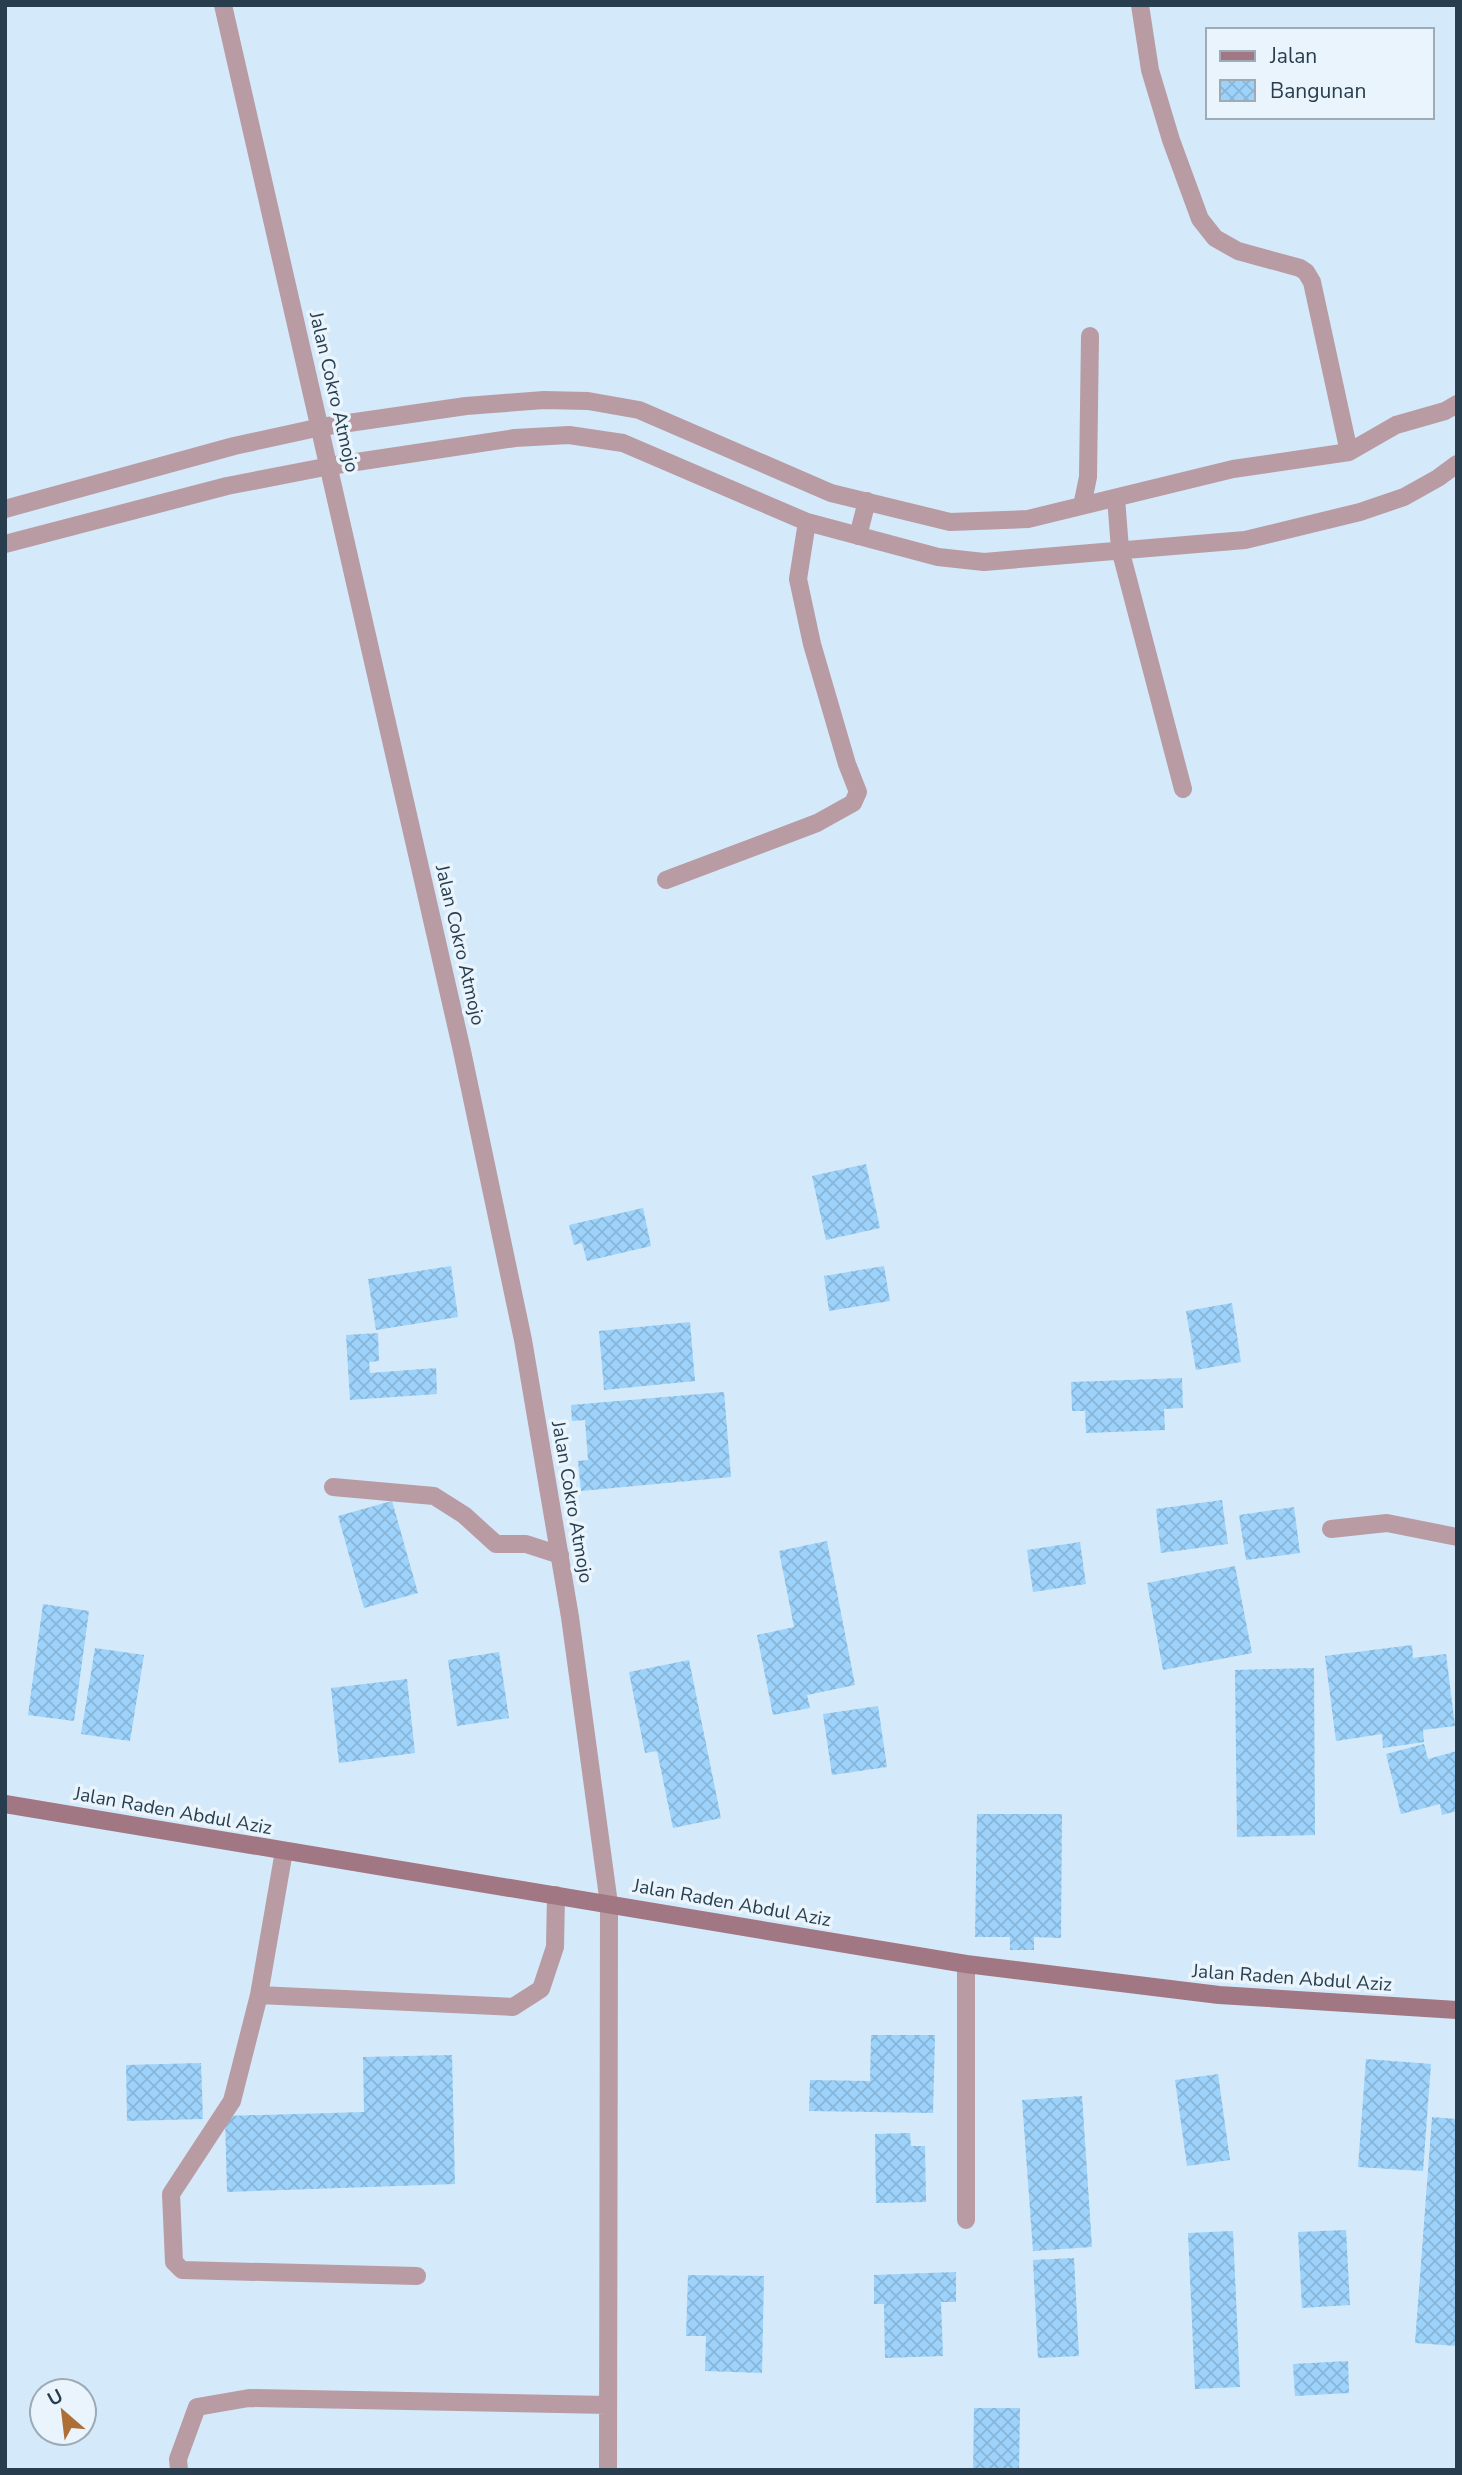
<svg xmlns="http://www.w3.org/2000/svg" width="1462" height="2475" font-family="'Nunito Sans',sans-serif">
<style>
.building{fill:url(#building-cross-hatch)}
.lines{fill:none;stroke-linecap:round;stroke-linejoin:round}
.service{stroke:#b89ba3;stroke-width:18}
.minor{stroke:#b89ba3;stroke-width:18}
.tertiary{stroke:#b89ba3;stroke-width:18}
.secondary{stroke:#a07783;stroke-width:18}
.labels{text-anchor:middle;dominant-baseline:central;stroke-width:7;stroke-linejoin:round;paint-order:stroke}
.street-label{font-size:19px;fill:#283e4e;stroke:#eaf4fc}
</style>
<defs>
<pattern id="building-cross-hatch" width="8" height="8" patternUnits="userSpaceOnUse" patternTransform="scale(1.75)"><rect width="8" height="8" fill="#9dd3fa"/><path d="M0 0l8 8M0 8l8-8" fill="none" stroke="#87b6d8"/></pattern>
</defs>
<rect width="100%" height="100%" fill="#d4e9f9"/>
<!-- building -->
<path class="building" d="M 866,1164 L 880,1228 L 826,1240 L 812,1176 Z
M 643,1208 L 651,1246 L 587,1261 L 582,1243 L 574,1245 L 569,1225 Z
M 451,1266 L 458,1317 L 376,1330 L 368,1279 Z
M 884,1266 L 890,1301 L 829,1311 L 824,1276 Z
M 1232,1303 L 1241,1362 L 1196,1370 L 1186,1311 Z
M 690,1322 L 695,1381 L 604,1390 L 599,1331 Z
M 378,1333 L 379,1361 L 369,1362 L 370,1373 L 436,1368 L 437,1394 L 350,1400 L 346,1335 Z
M 1182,1378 L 1183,1408 L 1164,1409 L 1165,1430 L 1086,1433 L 1085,1411 L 1072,1411 L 1071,1382 Z
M 724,1392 L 731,1477 L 581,1491 L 578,1461 L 588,1460 L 585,1420 L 572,1421 L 571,1405 Z
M 1222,1500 L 1228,1544 L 1161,1553 L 1156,1509 Z
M 392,1501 L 418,1593 L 364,1608 L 338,1516 Z
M 1294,1507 L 1300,1553 L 1246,1560 L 1239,1515 Z
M 827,1541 L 855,1685 L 807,1695 L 810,1708 L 773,1715 L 757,1635 L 794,1627 L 779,1551 Z
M 1080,1542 L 1086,1584 L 1033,1592 L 1027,1550 Z
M 1235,1566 L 1252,1653 L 1163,1670 L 1147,1583 Z
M 43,1604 L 89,1611 L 74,1721 L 28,1715 Z
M 1412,1645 L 1413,1658 L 1446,1654 L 1455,1726 L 1423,1730 L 1424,1742 L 1383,1748 L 1382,1734 L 1336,1741 L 1325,1656 Z
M 95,1648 L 144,1655 L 130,1741 L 81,1734 Z
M 499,1652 L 509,1718 L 457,1726 L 448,1660 Z
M 689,1660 L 721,1818 L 673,1828 L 657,1751 L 645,1753 L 629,1672 Z
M 1314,1668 L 1315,1835 L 1237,1837 L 1235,1670 Z
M 407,1679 L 415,1753 L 339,1763 L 331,1688 Z
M 878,1706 L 887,1767 L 832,1775 L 823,1714 Z
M 1424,1744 L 1428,1759 L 1457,1751 L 1457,1811 L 1442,1815 L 1440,1804 L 1401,1814 L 1386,1754 Z
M 977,1814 L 1062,1814 L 1061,1938 L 1034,1937 L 1034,1950 L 1010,1950 L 1010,1937 L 975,1937 Z
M 871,2035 L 935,2035 L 933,2113 L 809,2111 L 810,2080 L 870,2081 Z
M 452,2055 L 455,2184 L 227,2192 L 225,2116 L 364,2112 L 363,2057 Z
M 1366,2059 L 1431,2064 L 1423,2171 L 1358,2167 Z
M 201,2063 L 203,2119 L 127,2121 L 126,2065 Z
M 1218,2074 L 1230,2160 L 1187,2166 L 1175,2080 Z
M 1082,2096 L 1092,2247 L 1033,2251 L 1022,2100 Z
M 1432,2117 L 1457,2119 L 1457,2346 L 1415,2343 Z
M 910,2133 L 911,2146 L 925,2146 L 926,2202 L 876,2203 L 875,2134 Z
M 1346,2230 L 1350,2305 L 1302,2308 L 1298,2232 Z
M 1233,2231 L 1240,2387 L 1195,2389 L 1188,2233 Z
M 1074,2258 L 1079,2356 L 1038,2358 L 1033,2260 Z
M 956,2272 L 956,2302 L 941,2302 L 943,2356 L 885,2358 L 884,2304 L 874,2304 L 874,2275 Z
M 688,2275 L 764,2276 L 762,2373 L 705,2371 L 706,2336 L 686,2336 Z
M 1348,2361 L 1349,2393 L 1295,2396 L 1293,2364 Z
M 974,2408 L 1020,2408 L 1019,2470 L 973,2470 Z"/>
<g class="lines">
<!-- service -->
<path class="service" d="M 333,1487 L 434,1496 L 464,1515 L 496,1544 L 526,1544 L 560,1555
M 284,1851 L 259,1995 L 513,2007 L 541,1989 L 555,1947 L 556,1895
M 259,1995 L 232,2101 L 171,2194 L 174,2262 L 182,2270 L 417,2276
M 179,2470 L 178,2459 L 197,2407 L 249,2398 L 608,2405
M 608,2470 L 609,1904"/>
<!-- minor -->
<path class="minor" d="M 1140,5 L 1150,70 L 1171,140 L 1200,219 L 1215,238 L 1238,251 L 1300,268 L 1306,272 L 1312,282 L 1349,452
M 1116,498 L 1120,549 L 1183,789
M 1082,506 L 1088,477 L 1090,336
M 5,509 L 234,446 L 321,427 L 466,406 L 544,400 L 588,401 L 639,410 L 831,493 L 950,522 L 1028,519 L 1233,469 L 1349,452 L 1396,425 L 1445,411 L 1457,404
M 858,536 L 867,501
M 5,544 L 227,486 L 330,466 L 515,438 L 569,435 L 623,443 L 807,522 L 938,557 L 984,562 L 1245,540 L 1360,512 L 1404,497 L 1438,478 L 1457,464
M 666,880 L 817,823 L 853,803 L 858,792 L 847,764 L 812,644 L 798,579 L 807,522
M 1331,1529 L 1387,1523 L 1457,1537
M 966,2220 L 966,1964"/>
<!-- tertiary -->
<path class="tertiary" d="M 223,5 L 462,1051 L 523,1340 L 570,1617 L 609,1904"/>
<!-- secondary -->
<path class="secondary" d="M 5,1804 L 966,1964 L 1219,1995 L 1457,2010"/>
</g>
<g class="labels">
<!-- street labels -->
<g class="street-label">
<text transform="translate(334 392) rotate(77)">Jalan Cokro Atmojo</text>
<text transform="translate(460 945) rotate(77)">Jalan Cokro Atmojo</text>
<text transform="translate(572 1502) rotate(80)">Jalan Cokro Atmojo</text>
<text transform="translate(173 1811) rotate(10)">Jalan Raden Abdul Aziz</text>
<text transform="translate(732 1903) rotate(10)">Jalan Raden Abdul Aziz</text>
<text transform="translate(1292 1978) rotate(4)">Jalan Raden Abdul Aziz</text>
</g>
</g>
<!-- border -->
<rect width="1462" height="2475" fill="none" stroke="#283e4e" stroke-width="14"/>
<!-- legend -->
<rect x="1206" y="28" width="228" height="91" fill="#eaf4fc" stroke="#9cabb6" stroke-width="2"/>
<rect x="1220" y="51" width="35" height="10" fill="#a07783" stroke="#9cabb6" stroke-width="2"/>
<text x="1270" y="63" font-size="21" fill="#283e4e">Jalan</text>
<rect x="1220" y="80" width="35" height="21" fill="url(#building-cross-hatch)" stroke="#9cabb6" stroke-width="2"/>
<text x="1270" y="98" font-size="21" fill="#283e4e">Bangunan</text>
<!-- north arrow -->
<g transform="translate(63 2412) rotate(332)"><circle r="33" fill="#eaf4fc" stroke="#9cabb6" stroke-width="2"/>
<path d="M0-5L12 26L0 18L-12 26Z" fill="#ae6f36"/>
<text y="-10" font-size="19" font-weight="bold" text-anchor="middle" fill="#283e4e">U</text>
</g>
</svg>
